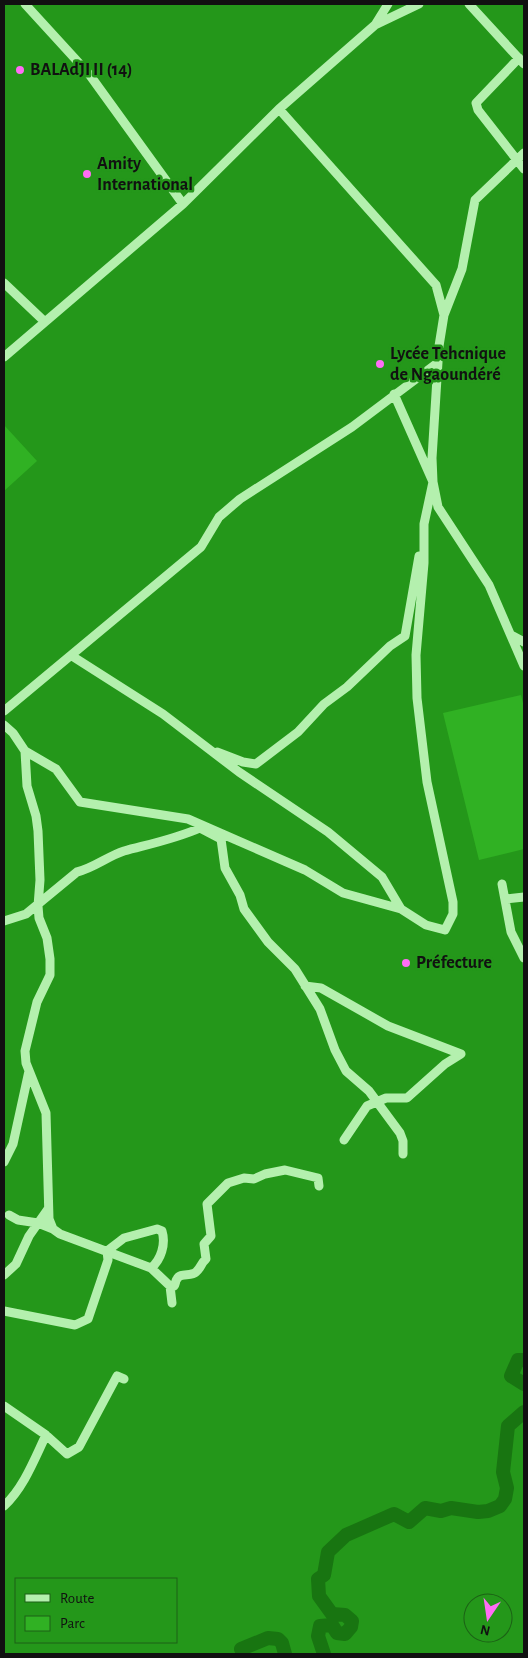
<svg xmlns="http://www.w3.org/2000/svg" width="528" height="1658" font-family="'Alegreya Sans',sans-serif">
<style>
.green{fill:#30b123}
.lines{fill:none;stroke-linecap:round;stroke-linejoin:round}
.river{stroke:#187511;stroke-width:14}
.minor{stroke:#b4f0ae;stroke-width:9}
.poi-dot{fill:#ff6df5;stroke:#24971a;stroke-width:2}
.labels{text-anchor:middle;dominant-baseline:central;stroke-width:5;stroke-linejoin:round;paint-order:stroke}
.poi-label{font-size:18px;font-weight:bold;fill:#111;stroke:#24971a;text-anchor:start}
</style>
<rect width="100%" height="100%" fill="#24971a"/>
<!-- green -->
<path class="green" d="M 4,425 L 37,461 L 4,491 Z
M 521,695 L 524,707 L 524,849 L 479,860 L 443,713 Z"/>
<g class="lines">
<!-- river -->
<path class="river" d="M 524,1360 L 518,1360 L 511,1376 L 524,1384
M 243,1654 L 241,1649 L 268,1638 L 278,1639 L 282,1643 L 285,1654
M 324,1654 L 318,1636 L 320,1626 L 332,1625 L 337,1633 L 345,1634 L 351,1627 L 352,1621 L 345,1615 L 332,1614 L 319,1596 L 318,1579 L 324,1575 L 328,1552 L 346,1535 L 394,1514 L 409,1522 L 425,1508 L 441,1511 L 451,1508 L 478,1512 L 488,1511 L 500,1506 L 505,1499 L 507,1488 L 503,1472 L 508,1426 L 524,1412"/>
<!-- minor -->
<path class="minor" d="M 25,4 L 89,74 L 183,204
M 469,4 L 524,64
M 375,25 L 388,4
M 519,58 L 476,103 L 478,110 L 524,169
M 279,109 L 436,285 L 444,315
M 524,153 L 475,200 L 462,269 L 444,315 L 439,346 L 432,458 L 433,482 L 438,507 L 489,585 L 524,666
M 4,283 L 44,321
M 4,357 L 183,204 L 279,109 L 375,25 L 419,4
M 511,635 L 524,642
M 72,656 L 163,714 L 239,772 L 328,832 L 382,877 L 401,909
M 4,711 L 201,547 L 219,517 L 240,499 L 352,427 L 436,364
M 4,725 L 13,733 L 25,751 L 27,786 L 36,816 L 38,831 L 40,880 L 38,906 L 39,918 L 47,938 L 50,959 L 50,975 L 37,1002 L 25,1051 L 26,1063 L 46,1113 L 49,1219 L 53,1229 L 60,1234 L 151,1268 L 170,1286 L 172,1303
M 25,751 L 56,769 L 80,802 L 188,819 L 305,870 L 343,893 L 401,909 L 426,925 L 445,930 L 453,914 L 453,902 L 427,782 L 417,698 L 416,655 L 424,563 L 424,524 L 433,482 L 394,394
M 217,752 L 243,762 L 256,764 L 298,732 L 324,704 L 347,687 L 390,646 L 405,636 L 419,556
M 502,884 L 511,932 L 524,958
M 505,899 L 524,897
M 4,921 L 26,914 L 77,872 C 94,868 108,856 124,851 C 150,844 175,839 200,828 L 221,839 L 225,868 L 240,895 L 244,909 L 268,942 L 295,969 L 320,1009 L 335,1050 L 346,1071 L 369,1091 L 400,1133 L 403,1141 L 403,1154
M 305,986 L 321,988 L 388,1026 L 461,1054
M 344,1140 L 367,1106 L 386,1098 L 407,1098 L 445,1064 L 461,1054
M 4,1162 L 13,1144 L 29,1071
M 9,1215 L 18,1220 L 38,1223 L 53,1229
M 4,1275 L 16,1264 L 29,1236 L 48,1209
M 170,1286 L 174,1286 C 176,1284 175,1281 177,1279 C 180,1272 191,1277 196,1272 C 201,1268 201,1263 206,1259 L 204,1244 L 211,1236 L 207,1204 L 228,1183 L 244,1178 L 254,1179 L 265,1174 L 285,1170 L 318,1178 L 319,1186
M 4,1311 L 75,1325 L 88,1319 L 108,1260 L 107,1251 L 124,1238 L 157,1229 L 162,1231 C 166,1244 161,1260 151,1268
M 4,1406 L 46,1435 L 67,1454 L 79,1447 L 117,1376 L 124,1379
M 4,1506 C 24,1487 34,1460 46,1435"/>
</g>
<!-- markers -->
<g class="poi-dot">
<circle cx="20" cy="70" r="5"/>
<circle cx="87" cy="174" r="5"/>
<circle cx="380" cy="364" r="5"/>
<circle cx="406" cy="963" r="5"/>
</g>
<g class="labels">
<!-- poi labels -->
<g class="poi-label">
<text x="30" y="70">BALAdJI II (14)</text>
<text x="97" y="164">Amity<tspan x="97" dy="21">International</tspan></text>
<text x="390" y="354">Lycée Tehcnique<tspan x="390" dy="21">de Ngaoundéré</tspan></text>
<text x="416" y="963">Préfecture</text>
</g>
</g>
<!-- border -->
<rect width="528" height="1658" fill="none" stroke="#111111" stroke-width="10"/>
<!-- legend -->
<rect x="15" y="1578" width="162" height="65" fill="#24971a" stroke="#1c6116"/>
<rect x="25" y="1594" width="25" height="8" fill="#b4f0ae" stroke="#1c6116"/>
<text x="60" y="1603" font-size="15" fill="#111111">Route</text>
<rect x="25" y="1616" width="25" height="15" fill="#30b123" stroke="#1c6116"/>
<text x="60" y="1628" font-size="15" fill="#111111">Parc</text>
<!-- north arrow -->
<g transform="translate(488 1618) rotate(193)"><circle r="24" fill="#24971a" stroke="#1c6116"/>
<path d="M0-4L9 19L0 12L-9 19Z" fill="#ff6df5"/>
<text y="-8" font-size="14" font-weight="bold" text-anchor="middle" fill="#111111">N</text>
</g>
</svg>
